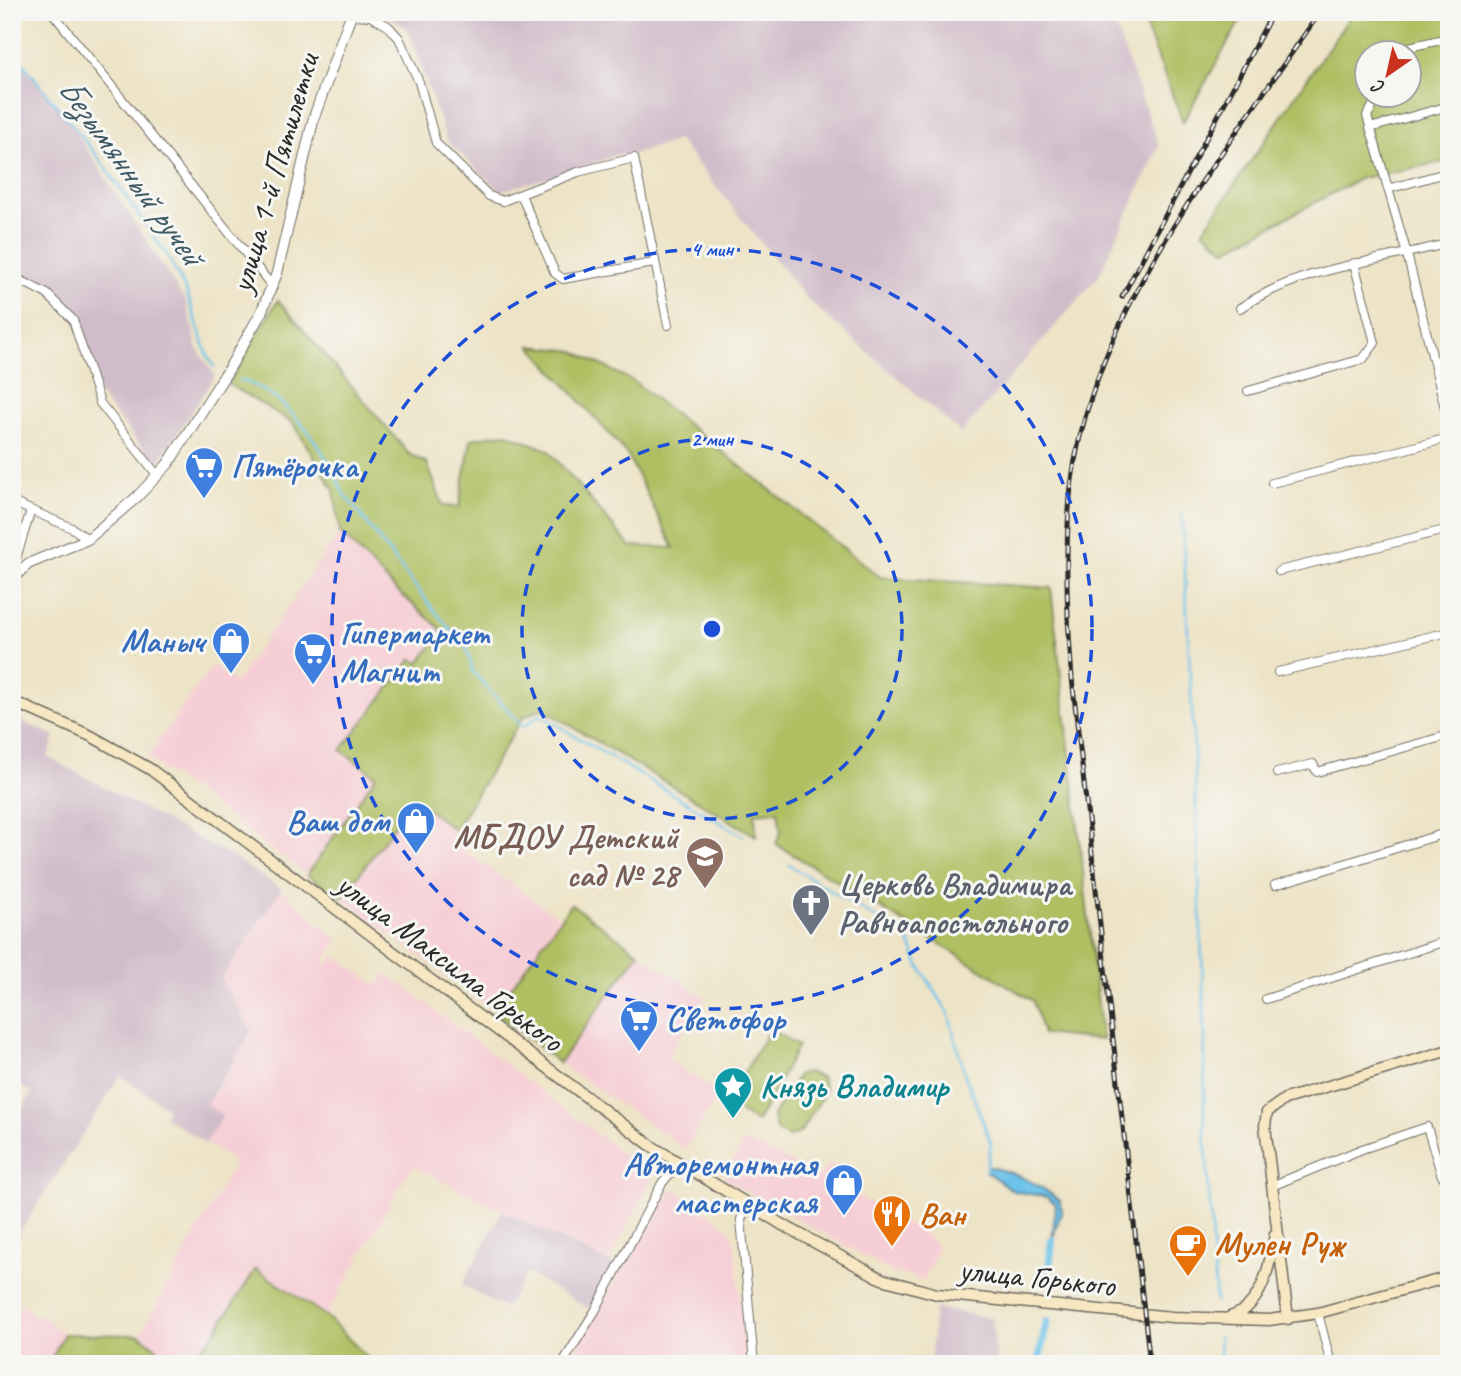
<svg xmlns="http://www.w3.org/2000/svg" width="1461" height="1376" font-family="Caveat,sans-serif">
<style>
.built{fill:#f6cfd6}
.industrial{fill:#d1bdc9}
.green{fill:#afbf62;stroke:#6d7546;stroke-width:2;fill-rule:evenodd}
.water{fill:#6dc3ea;stroke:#4c778a;stroke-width:2}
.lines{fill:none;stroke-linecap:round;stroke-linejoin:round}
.stream{stroke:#6dc3ea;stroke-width:2.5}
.canal{stroke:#6dc3ea;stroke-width:8}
.minor-casing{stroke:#6f6b61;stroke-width:10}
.tertiary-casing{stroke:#6f6b61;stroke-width:12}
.secondary-casing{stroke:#6f6b61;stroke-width:13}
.minor{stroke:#fff;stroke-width:8}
.tertiary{stroke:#fff;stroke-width:10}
.secondary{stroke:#f7e8c3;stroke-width:10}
.rail-casing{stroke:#2b2b2b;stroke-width:5}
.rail{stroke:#f6f6f2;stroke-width:2.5;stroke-dasharray:8;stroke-linecap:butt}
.ring{fill:none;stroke:#1d4ed8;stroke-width:3.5;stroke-dasharray:12 9}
.labels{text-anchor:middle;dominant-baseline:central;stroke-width:6;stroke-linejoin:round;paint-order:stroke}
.street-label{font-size:33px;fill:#2b2b2b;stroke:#f6f6f2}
.shop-label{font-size:33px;font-weight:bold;fill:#366cbe;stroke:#f6f6f2;text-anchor:start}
.education-label{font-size:33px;font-weight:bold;fill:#785e54;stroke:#f6f6f2;text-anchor:end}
.worship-label{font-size:33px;font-weight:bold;fill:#5b616d;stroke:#f6f6f2;text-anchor:start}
.culture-label{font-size:33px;font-weight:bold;fill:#0d838f;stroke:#f6f6f2;text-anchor:start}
.food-label{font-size:33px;font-weight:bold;fill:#c56008;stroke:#f6f6f2;text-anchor:start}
.water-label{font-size:35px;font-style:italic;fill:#3f5964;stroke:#f6f6f2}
.centre{fill:#1d4ed8;stroke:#f6f6f2;stroke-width:3.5}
.ring-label{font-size:21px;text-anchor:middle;font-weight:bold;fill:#1d4ed8;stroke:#f6f6f2;stroke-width:6;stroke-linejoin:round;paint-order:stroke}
</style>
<rect width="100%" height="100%" fill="#f6f6f2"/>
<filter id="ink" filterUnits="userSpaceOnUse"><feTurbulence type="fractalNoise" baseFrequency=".0143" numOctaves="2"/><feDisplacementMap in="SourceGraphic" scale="14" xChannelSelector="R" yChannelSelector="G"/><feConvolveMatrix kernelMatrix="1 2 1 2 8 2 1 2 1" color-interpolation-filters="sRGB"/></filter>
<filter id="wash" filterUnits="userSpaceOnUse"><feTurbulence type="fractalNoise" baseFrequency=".00686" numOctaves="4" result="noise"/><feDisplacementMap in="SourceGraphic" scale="28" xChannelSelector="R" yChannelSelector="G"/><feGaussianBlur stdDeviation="1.57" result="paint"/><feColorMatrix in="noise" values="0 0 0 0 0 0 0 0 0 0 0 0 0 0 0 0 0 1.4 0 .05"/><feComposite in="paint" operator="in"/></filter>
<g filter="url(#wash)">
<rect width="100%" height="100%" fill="#ede3c6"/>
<!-- built -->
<path class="built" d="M 340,532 L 394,588 L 443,631 L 418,663 L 412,659 L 342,749 L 376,776 L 307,875 L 147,757 L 213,665 L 235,683 Z
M 414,798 L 455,830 L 450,841 L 561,919 L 494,1011 L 342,898 Z
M 281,889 L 338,941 L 324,962 L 327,965 L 335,956 L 377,986 L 387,974 L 653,1177 L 608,1263 L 412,1166 L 326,1316 L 257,1269 L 212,1337 L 188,1360 L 170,1360 L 140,1335 L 235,1162 L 205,1143 L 222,1116 L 206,1105 L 252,1031 L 221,979 Z
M 639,953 L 705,997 L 667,1057 L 718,1094 L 686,1149 L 559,1063 Z
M 745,1141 L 821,1176 L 829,1163 L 851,1176 L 851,1192 L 931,1238 L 937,1249 L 924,1280 L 893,1272 L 723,1178 Z
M 673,1188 L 729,1229 L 735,1244 L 746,1364 L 572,1364 L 570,1360 L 663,1196 L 667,1196 Z
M 21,1303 L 37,1319 L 41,1314 L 64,1334 L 49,1364 L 12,1364 L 12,1306 L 15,1308 Z"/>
<!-- industrial -->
<path class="industrial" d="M 380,12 L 1110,12 L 1159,146 L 1098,277 L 961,433 L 807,299 L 678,140 L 624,157 L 620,153 L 579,169 L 500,191 L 447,141 L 408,29 Z
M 12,53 L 64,114 L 186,302 L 198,350 L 215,376 L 157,465 L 100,396 L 73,315 L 38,283 L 12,274 Z
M 12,717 L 55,736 L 48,757 L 231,856 L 281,889 L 221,979 L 252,1031 L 206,1105 L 223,1116 L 205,1143 L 164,1116 L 168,1108 L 120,1076 L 12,1244 L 12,1126 L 32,1092 L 12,1082 Z
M 502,1211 L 614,1265 L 589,1309 L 527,1273 L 505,1309 L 462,1285 Z
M 935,1308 L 992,1318 L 997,1364 L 930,1364 Z"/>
<!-- green -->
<path class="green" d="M 1140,12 L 1245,12 L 1183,122 Z
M 1353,12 L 1449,12 L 1449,161 L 1361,178 L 1226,250 L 1203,231 ZM 1366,52 L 1408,52 L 1408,94 L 1366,94 Z
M 278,300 L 409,454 L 427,463 L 443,506 L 459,507 L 471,439 L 505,433 L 548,450 L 630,546 L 674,548 L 627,454 L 531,346 L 574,351 L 633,381 L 880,577 L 1051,588 L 1102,1040 L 1043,1034 L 1033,1001 L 776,844 L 781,831 L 778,811 L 755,813 L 756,836 L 541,708 L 522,718 L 455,830 L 414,799 L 342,898 L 307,875 L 376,776 L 341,750 L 412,659 L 419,663 L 443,631 L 394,588 L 340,532 L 334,490 L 293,423 L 228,384 Z
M 571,904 L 639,953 L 559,1063 L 494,1011 Z
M 770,1029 L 798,1046 L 757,1122 L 726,1103 Z
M 808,1072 L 822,1078 L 825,1092 L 800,1133 L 788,1137 L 776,1130 L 773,1116 L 798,1075 Z
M 256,1269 L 326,1316 L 374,1364 L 49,1364 L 64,1334 L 140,1335 L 170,1359 L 188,1360 L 212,1337 Z"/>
<!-- water -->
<path class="water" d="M 989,1167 C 1015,1172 1041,1185 1060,1201 L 1062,1211 L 1052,1240 L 1056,1204 L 1047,1197 L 1014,1191 L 985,1171 Z"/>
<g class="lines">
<!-- stream -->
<path class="stream" d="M 12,50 L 98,157 L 167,255 L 186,291 L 207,354 L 214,367
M 239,380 C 282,389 328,451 342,491 L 432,608 L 466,647 L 473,672 L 523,727 L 540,715 L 743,836
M 1182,515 L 1194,751 L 1205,1035 L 1204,1116 L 1216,1302
M 789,865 L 908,938 L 919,966 L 948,1012 L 965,1075 L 991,1143 L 986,1171
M 1219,1337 L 1221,1364"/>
<!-- canal -->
<path class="canal" d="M 1049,1270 L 1052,1240
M 1038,1364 L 1047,1321"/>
</g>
</g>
<g filter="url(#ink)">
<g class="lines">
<defs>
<path id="minor" d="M 52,12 L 272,286
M 351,15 L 370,16 L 388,26 L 399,38 L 419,82 L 436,143 L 489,196 L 503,201 L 578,172 L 634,158 L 668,325
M 1406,52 L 1409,47 L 1449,38
M 1380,94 L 1367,116 L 1407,254 L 1449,424
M 1370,128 L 1449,106
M 1388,189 L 1449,172
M 521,195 L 555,273 L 563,279 L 654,263
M 12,276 L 47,294 L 73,320 L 100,403 L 158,476
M 1240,308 C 1302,266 1379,262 1449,243
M 1434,362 L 1449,358
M 1248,391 L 1363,359 L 1375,343 L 1354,263
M 1272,483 L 1449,438
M 12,502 L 72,528 L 88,539
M 12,571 L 31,510
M 1279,571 L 1449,529
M 1278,672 L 1449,632
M 1277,773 L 1313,764 L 1317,772 L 1449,735
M 1275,885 L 1449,832
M 1266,999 L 1449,940
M 1274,1185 L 1362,1149 L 1427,1127 L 1442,1176 L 1449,1174
M 749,1205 L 741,1219 L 754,1364
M 1318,1313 L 1331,1364
M 562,1364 L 595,1311 L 662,1183 L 679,1163"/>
<path id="tertiary" d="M 12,579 L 28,564 L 88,539 L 137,497 L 168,464 L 230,367 L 261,313 L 277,273 L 314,117 L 352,12"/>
<path id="secondary" d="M 12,701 L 91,736 L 150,769 L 653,1147 L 781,1224 L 882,1279 L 937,1294 L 1172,1317 L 1269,1320 L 1318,1313 L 1449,1277
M 1230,1317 C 1263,1307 1270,1264 1275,1234
M 1288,1319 L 1265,1126 L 1267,1112 L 1285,1099 L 1449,1050"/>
</defs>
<!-- minor casing -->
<use href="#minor" class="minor-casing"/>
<!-- tertiary casing -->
<use href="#tertiary" class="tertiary-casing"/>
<!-- secondary casing -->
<use href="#secondary" class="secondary-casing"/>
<!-- minor -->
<use href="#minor" class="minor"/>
<!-- tertiary -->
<use href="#tertiary" class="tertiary"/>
<!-- secondary -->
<use href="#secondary" class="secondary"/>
<defs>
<path id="rail" d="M 1122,297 L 1273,12
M 1150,1364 L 1072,678 C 1067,614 1064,551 1071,487 C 1091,312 1224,154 1320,12"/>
</defs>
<!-- rail casing -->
<use href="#rail" class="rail-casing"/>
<!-- rail -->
<use href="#rail" class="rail"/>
</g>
</g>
<!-- distance rings -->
<g class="ring">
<circle cx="712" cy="629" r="190"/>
<circle cx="712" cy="629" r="380"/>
</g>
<!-- icons -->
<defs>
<symbol id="supermarket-pin" viewBox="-11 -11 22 30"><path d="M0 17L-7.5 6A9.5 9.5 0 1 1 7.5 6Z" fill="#3f7fe0" stroke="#f6f6f2"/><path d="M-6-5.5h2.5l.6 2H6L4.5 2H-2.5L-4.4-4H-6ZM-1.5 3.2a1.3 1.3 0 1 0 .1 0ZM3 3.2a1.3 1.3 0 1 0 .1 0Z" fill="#fff"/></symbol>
<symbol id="shop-pin" viewBox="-11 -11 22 30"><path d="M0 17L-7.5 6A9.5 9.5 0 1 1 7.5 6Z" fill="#3f7fe0" stroke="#f6f6f2"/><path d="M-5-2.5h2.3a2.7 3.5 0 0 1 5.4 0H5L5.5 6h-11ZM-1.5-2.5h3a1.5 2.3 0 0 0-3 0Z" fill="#fff"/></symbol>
<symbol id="school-pin" viewBox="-11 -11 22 30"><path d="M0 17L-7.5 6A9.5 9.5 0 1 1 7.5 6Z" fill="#8d6e63" stroke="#f6f6f2"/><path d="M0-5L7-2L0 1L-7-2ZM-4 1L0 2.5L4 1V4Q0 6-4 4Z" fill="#fff"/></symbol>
<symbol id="church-pin" viewBox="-11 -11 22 30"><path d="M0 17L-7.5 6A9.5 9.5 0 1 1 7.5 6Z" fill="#6b7280" stroke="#f6f6f2"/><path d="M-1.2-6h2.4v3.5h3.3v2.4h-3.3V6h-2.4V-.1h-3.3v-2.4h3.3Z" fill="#fff"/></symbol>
<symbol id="sight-pin" viewBox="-11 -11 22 30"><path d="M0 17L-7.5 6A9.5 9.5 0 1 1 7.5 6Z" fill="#0f9aa8" stroke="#f6f6f2"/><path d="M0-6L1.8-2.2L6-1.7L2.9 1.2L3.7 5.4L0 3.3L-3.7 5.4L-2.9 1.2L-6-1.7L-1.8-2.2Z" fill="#fff"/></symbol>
<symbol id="restaurant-pin" viewBox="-11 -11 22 30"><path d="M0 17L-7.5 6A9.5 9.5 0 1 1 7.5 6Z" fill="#e8710a" stroke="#f6f6f2"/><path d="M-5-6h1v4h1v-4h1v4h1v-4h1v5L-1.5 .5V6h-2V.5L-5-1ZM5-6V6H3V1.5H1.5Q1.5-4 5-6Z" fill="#fff"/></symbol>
<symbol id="cafe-pin" viewBox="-11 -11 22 30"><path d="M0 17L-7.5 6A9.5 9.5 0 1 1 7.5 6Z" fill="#e8710a" stroke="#f6f6f2"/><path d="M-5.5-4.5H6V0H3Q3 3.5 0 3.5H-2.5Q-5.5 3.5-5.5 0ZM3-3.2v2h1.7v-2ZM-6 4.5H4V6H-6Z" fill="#fff"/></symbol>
</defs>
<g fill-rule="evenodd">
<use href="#supermarket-pin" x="182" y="444" width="44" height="60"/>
<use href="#shop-pin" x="209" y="619" width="44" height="60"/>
<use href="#supermarket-pin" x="291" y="630" width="44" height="60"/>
<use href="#shop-pin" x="394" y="799" width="44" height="60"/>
<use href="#school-pin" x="683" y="834" width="44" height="60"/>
<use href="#church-pin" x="789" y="881" width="44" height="60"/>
<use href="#supermarket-pin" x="617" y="997" width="44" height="60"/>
<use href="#sight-pin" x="711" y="1064" width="44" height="60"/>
<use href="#shop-pin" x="822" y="1161" width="44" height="60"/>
<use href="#restaurant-pin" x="870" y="1192" width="44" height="60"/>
<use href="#cafe-pin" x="1166" y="1222" width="44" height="60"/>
</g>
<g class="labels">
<!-- street labels -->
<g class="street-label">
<text transform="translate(274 173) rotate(-74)">улица 1-й Пятилетки</text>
<text transform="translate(450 962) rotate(37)">улица Максима Горького</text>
<text transform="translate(1037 1277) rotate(6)">улица Горького</text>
</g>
<!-- shop labels -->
<g class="shop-label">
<text x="231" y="466">Пятёрочка</text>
<text x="340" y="633">Гипермаркет<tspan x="340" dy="38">Магнит</tspan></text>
<text x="204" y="641" text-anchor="end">Маныч</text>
<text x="389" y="821" text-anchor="end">Ваш дом</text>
<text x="666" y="1019">Светофор</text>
<text x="817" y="1164" text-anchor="end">Авторемонтная<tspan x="817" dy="38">мастерская</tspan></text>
</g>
<!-- education labels -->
<g class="education-label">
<text x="678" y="837">МБДОУ Детский<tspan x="678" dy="38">сад № 28</tspan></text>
</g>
<!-- worship labels -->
<g class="worship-label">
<text x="838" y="884">Церковь Владимира<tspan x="838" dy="38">Равноапостольного</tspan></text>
</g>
<!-- culture labels -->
<g class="culture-label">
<text x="760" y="1086">Князь Владимир</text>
</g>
<!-- food labels -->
<g class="food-label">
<text x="919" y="1214">Ван</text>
<text x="1215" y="1244">Мулен Руж</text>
</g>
<!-- water labels -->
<g class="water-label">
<text transform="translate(131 171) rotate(54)">Безымянный ручей</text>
</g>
</g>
<circle cx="712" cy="629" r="10" class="centre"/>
<g class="ring-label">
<text x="712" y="256">4 мин</text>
<text x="712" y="446">2 мин</text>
</g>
<!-- margin -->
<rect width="1461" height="1376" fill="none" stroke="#f6f6f2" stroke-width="42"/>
<!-- north arrow -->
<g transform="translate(1388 74) rotate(214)"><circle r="33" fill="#f6f6f2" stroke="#a5a5a2" stroke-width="2"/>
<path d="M0-5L12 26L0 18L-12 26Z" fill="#c8321e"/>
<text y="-10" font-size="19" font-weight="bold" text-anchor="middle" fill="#2b2b2b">С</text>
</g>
</svg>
